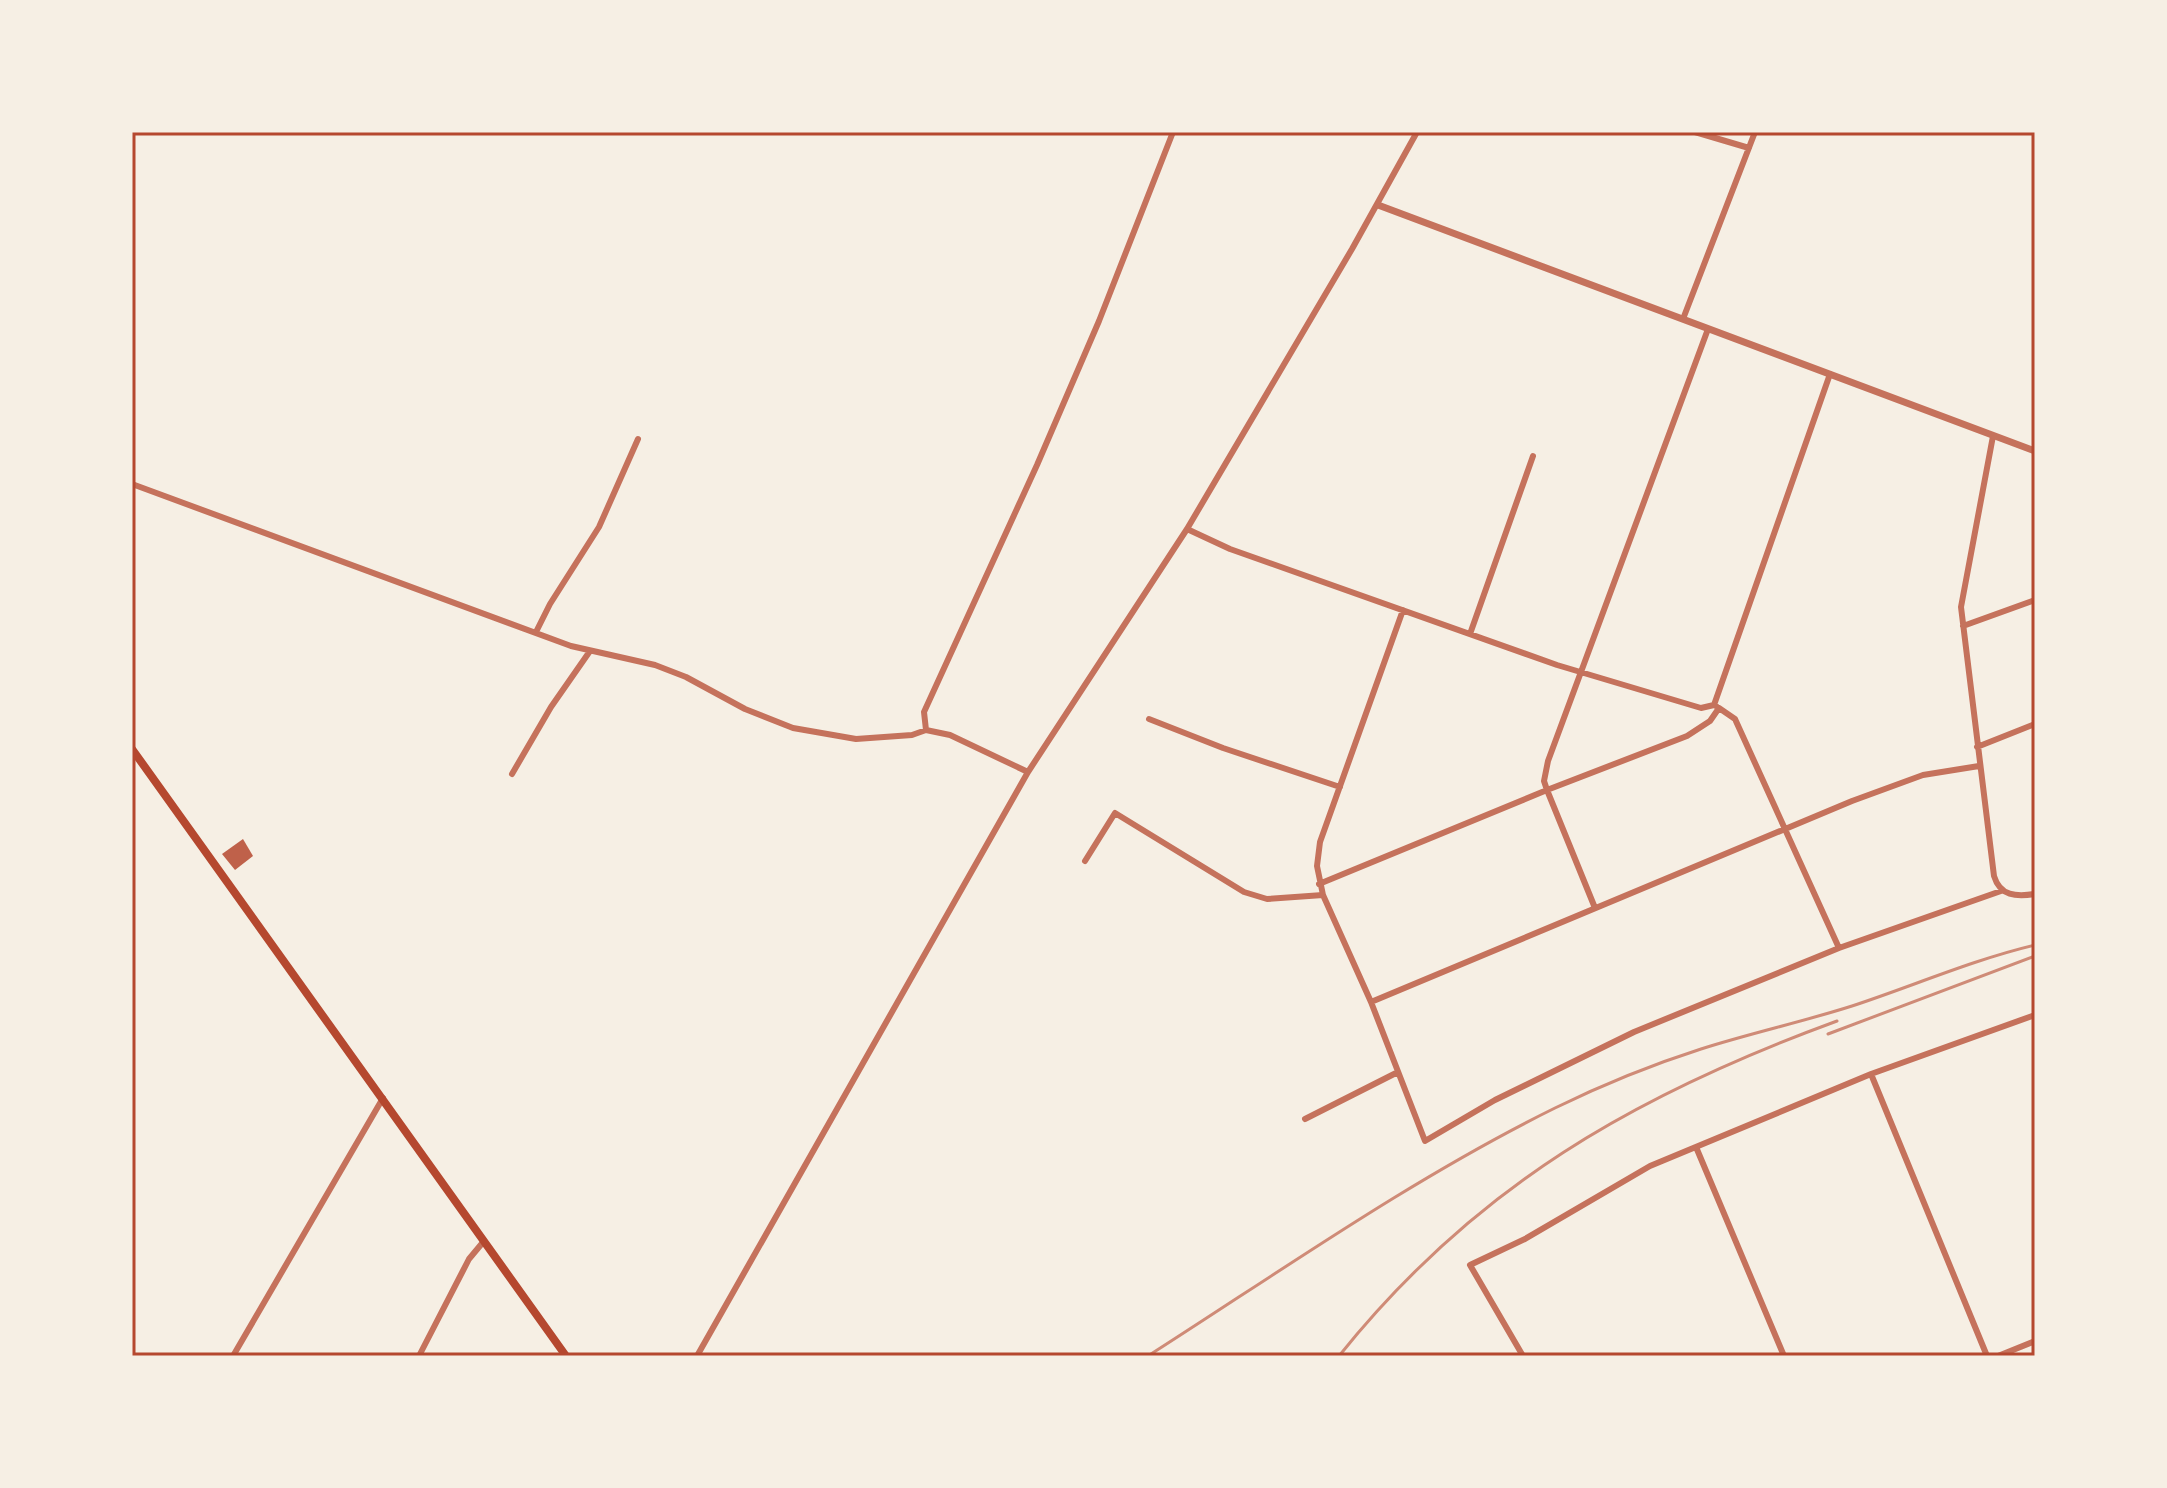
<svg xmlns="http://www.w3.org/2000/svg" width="2167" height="1488" font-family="'Noto Sans',sans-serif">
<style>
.building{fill:#bf614a}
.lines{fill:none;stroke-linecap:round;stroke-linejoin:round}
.minor{stroke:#c5725c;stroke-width:6}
.tertiary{stroke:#c5725c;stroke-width:7}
.secondary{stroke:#b5482f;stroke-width:8}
.rail{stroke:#cf8b77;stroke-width:3}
.neatline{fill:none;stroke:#b5482f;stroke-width:3}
</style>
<rect width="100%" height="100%" fill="#f6efe4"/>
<!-- building -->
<path class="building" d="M 243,839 L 253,856 L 235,870 L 222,854 Z"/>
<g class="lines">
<!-- minor -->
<path class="minor" d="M 1695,132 L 1749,148
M 1683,319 L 1755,132
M 1993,436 L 1961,607 L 1994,876 C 2000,896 2016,897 2035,894
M 132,484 L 571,646 L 655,665 L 686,677 L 745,709 L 793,728 L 856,739 L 912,735 L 926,730 L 950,735 L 1028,772
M 1187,529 L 1230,549 L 1557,665 L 1701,708 L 1714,705
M 1403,610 L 1320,842 L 1317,866 L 1323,895 L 1371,1002 L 1425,1141 L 1495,1100 L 1634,1032 L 1839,948 L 2001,891
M 1963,626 L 2035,600
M 536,632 L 550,604 L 599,527 L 638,439
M 1470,634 L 1533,456
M 1716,706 L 1714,705 L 1830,374
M 1719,708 L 1735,719 L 1839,948
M 1149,719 L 1223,748 L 1340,787
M 926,730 L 924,712 L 1037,465 L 1099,321 L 1173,132
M 1977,747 L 2035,724
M 512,774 L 551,707 L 590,651
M 1085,861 L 1115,813 L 1244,892 L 1267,899 L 1323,895
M 1319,884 L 1547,790 L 1687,736 L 1710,721 L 1719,708
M 1595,908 L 1547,790 L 1544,781 L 1548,761 L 1708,329
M 1371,1002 L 1852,801 L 1923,775 L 1979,766
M 1871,1074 L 1987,1356
M 1305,1119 L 1398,1072
M 1696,1147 L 1784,1356
M 233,1356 L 383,1098
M 419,1356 L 469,1259 L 484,1241
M 697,1356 L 1028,772 L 1187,529 L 1352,249 L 1417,132
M 1523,1356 L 1470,1265 L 1525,1239 L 1650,1166 L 1871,1074 L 2035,1015
M 1998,1356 L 2035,1341"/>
<!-- tertiary -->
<path class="tertiary" d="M 1378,205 L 2035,451"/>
<!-- secondary -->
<path class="secondary" d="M 132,749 L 566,1356"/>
<!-- rail -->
<path class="rail" d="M 1828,1034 L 2035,956
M 1148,1356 C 1281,1271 1413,1178 1555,1108 C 1602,1085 1651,1065 1701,1049 C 1751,1033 1802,1022 1852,1006 C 1913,986 1972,960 2035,945
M 1339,1356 C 1475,1186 1635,1095 1837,1021"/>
</g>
<!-- border -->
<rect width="2167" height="1488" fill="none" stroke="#f6efe4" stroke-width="268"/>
<rect x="134" y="134" width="1899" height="1220" class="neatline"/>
</svg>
